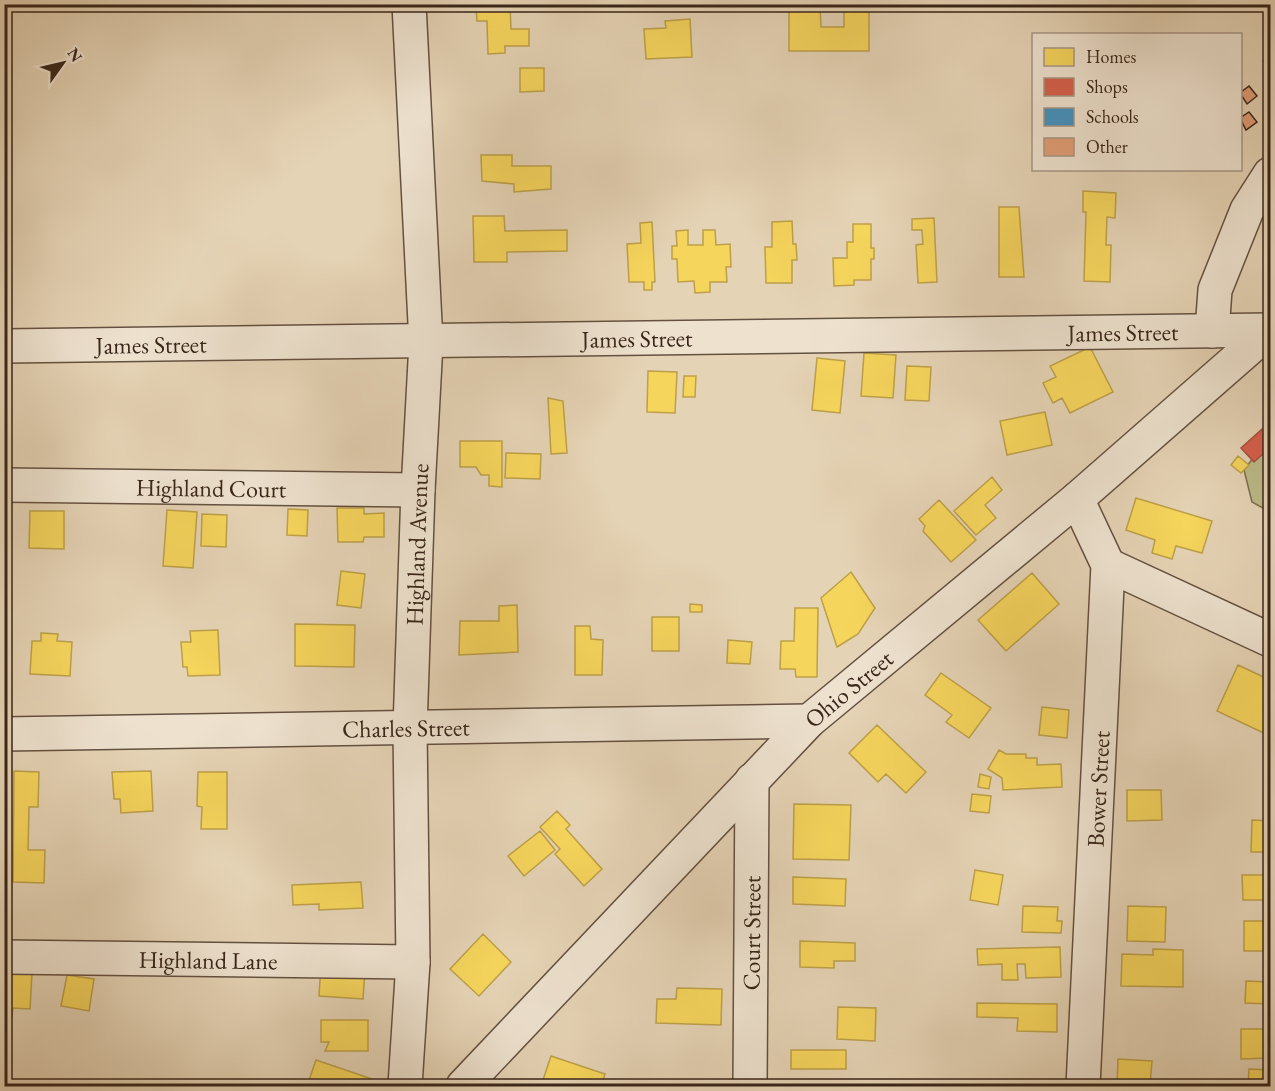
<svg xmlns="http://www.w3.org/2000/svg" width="1275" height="1091" font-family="'EB Garamond',serif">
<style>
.green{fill:#bcba88;stroke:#7a7051;stroke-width:1.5}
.homes{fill:#f6d55c;stroke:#bda048;stroke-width:1.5}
.shops{fill:#d6604d;stroke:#a74f3e;stroke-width:1.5}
.schools{fill:#4393c3;stroke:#407290;stroke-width:1.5}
.building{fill:#e19d76;stroke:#39261a;stroke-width:1.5}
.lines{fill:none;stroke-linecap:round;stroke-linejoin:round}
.minor-casing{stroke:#645141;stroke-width:36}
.minor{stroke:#eee2cf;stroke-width:33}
.labels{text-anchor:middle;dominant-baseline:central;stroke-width:6;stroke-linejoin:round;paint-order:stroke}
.street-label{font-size:24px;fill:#39261a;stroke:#eee2cf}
</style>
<rect width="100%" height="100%" fill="#e5d3b5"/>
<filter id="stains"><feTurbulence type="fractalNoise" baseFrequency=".00333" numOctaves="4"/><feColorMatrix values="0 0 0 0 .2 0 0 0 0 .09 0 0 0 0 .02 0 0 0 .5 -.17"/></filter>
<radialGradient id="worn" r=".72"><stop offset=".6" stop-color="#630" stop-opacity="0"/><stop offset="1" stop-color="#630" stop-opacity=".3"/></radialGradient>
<!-- green -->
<path class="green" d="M 1269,437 L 1270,437 L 1270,512 L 1252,502 L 1244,470 Z"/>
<!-- homes -->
<path class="homes" d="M 789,5 L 820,5 L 821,27 L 844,27 L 844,10 L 869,10 L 869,51 L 789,51 Z
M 510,6 L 511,29 L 529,29 L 529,46 L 505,46 L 505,53 L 488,54 L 487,21 L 477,21 L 476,7 Z
M 690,19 L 692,57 L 646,59 L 644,29 L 666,28 L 665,21 Z
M 520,68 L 544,68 L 544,91 L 520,92 Z
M 481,155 L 512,155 L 512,166 L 551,166 L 551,189 L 514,192 L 514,184 L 482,181 Z
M 1083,191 L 1116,193 L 1115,218 L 1107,217 L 1106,245 L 1111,245 L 1110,282 L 1084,281 L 1086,212 L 1083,212 Z
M 999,207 L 1019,207 L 1024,277 L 999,277 Z
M 473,216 L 504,216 L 505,231 L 567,230 L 567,251 L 507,252 L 507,262 L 474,262 Z
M 934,218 L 937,282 L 918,283 L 916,245 L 923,244 L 922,230 L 912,230 L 912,219 Z
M 792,221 L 793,244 L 796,244 L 797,260 L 792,260 L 792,283 L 766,283 L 765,247 L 772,247 L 772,222 Z
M 652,222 L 655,282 L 652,282 L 652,290 L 644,290 L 644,282 L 629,282 L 627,244 L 641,243 L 640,223 Z
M 853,224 L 871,224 L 871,248 L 874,248 L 874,259 L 871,259 L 871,280 L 854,280 L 854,285 L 834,286 L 833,258 L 847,258 L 847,242 L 853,242 Z
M 688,230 L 688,245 L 703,245 L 703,230 L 715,230 L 716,245 L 730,244 L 731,267 L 726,267 L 727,282 L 710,282 L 710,292 L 695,293 L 694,281 L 678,282 L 677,259 L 672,259 L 672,246 L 677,246 L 676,231 Z
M 1090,347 L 1113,392 L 1070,413 L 1062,398 L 1053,403 L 1043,383 L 1056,377 L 1050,366 Z
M 864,353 L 896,355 L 893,398 L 861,396 Z
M 817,358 L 845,361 L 840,413 L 812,410 Z
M 907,366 L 931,367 L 929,401 L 905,400 Z
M 648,371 L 677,372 L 675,413 L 647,412 Z
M 684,376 L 696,376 L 695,397 L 683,397 Z
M 548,398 L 563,401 L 567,453 L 551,454 Z
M 1045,412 L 1052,445 L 1007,455 L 1000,421 Z
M 460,441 L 502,441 L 502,487 L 489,486 L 489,475 L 481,475 L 476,467 L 460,467 Z
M 506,453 L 541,454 L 540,479 L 505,478 Z
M 1238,456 L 1249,465 L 1241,473 L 1231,465 Z
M 992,477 L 1002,490 L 985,505 L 996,518 L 976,535 L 954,511 Z
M 1136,498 L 1212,521 L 1202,553 L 1176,546 L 1172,559 L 1152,553 L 1155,540 L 1126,530 Z
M 939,500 L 976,540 L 951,562 L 923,531 L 925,526 L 919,519 Z
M 337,508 L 364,508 L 364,514 L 384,513 L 384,537 L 364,537 L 363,542 L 338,542 Z
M 288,509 L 308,510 L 307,536 L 287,535 Z
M 167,510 L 197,512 L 193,568 L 163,566 Z
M 30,511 L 64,511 L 64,549 L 29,548 Z
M 202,514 L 227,515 L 226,547 L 201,546 Z
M 341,571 L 365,574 L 361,608 L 337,605 Z
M 851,572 L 875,608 L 858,634 L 837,647 L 821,598 Z
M 1032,573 L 1059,604 L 1006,651 L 978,620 Z
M 4,590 L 7,590 L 6,632 L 4,632 Z
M 690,604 L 702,605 L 702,612 L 690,612 Z
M 517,605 L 518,652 L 459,655 L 460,621 L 499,621 L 499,606 Z
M 795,608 L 818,608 L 817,677 L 796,677 L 795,669 L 780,669 L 781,641 L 794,641 Z
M 652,617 L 679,617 L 679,651 L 652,651 Z
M 295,624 L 355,625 L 354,667 L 295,666 Z
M 575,626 L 590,626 L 591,639 L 603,640 L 602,675 L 575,675 Z
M 218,630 L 220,675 L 188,676 L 187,667 L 183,667 L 181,642 L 191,642 L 190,631 Z
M 41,633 L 58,634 L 57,641 L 72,642 L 70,676 L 30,674 L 32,641 L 41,641 Z
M 728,640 L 752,642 L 750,664 L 727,663 Z
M 1238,665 L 1270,680 L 1270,736 L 1217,711 Z
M 941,673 L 991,708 L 969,738 L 946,722 L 952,715 L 925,695 Z
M 1042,707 L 1069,710 L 1067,738 L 1039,735 Z
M 877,725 L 926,772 L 906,793 L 886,774 L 878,782 L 849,753 Z
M 999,750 L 1006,754 L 1026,754 L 1026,758 L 1037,758 L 1037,765 L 1061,764 L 1062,787 L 1003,790 L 1002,778 L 988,769 Z
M 14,771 L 39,772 L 38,807 L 29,807 L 28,850 L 45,850 L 44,883 L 13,882 Z
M 151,771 L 153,811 L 121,813 L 120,799 L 114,799 L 112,772 Z
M 198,772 L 227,772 L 227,829 L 201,829 L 202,807 L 197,806 Z
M 980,774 L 991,777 L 989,789 L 978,787 Z
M 1127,790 L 1161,790 L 1162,820 L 1127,821 Z
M 972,794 L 991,796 L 989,813 L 970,811 Z
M 794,804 L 851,805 L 849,860 L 793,859 Z
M 557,811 L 570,825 L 566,829 L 602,869 L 584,886 L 555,854 L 560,849 L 540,827 Z
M 1252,820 L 1270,821 L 1270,852 L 1251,852 Z
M 540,831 L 555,850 L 524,876 L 508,856 Z
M 975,870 L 1003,875 L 998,905 L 970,900 Z
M 1242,875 L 1270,875 L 1270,900 L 1243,900 Z
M 793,877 L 846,879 L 845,906 L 793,904 Z
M 361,882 L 363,908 L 319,910 L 319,904 L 293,905 L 292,885 Z
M 1023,906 L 1058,907 L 1057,921 L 1062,921 L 1061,933 L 1022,932 Z
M 1128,906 L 1166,907 L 1165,942 L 1127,941 Z
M 1244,921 L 1270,921 L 1270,951 L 1244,951 Z
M 483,934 L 511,962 L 479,996 L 450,969 Z
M 800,941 L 855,943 L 855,961 L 834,961 L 834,968 L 800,967 Z
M 1060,947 L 1061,977 L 1026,978 L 1025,964 L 1017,964 L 1018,980 L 1002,980 L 1002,964 L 978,965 L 977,949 Z
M 1153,949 L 1183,950 L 1183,987 L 1121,986 L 1122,954 L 1153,955 Z
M 321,966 L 365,969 L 363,999 L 319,996 Z
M 6,971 L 32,973 L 30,1009 L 13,1008 L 12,1017 L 7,1017 L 7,1007 L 4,1007 Z
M 67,975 L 94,979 L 89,1011 L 61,1006 Z
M 1246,981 L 1270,982 L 1270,1004 L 1245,1003 Z
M 677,988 L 722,989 L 721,1025 L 656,1023 L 657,999 L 676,999 Z
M 977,1003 L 1057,1004 L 1057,1032 L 1017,1031 L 1018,1018 L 977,1017 Z
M 838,1007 L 876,1008 L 875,1041 L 837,1039 Z
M 321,1020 L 368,1020 L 368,1051 L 325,1051 L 329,1042 L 321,1042 Z
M 1241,1029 L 1270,1029 L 1270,1058 L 1241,1059 Z
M 791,1050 L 846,1050 L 846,1069 L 791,1069 Z
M 551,1056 L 605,1074 L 601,1086 L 554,1086 L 542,1083 Z
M 1118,1059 L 1152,1061 L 1150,1086 L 1117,1086 Z
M 316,1060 L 372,1079 L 370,1086 L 307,1086 Z
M 1249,1069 L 1270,1070 L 1270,1086 L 1248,1086 Z"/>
<!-- shops -->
<path class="shops" d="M 1270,422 L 1270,458 L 1265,452 L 1254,462 L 1241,448 Z"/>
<!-- schools -->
<path class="schools" d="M 1270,56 L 1270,71 L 1263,61 Z"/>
<!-- building -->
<path class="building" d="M 1249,86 L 1257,96 L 1247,104 L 1240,93 Z
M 1249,112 L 1257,122 L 1246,130 L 1240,118 Z"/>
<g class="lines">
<defs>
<g id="minor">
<path d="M 1212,331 L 1215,290 L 1247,210 L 1270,174"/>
<path id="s1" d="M 4,346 L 1270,330"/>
<path id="s2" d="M 4,485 L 418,490"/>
<path d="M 1077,499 L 1108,565 L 1083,1086"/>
<path d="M 1108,565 L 1270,640"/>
<path id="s3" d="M 4,734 L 809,721"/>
<path id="s4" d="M 4,957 L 413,962"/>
<path id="s5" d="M 405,1086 L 413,962 L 410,729 L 418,490 L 426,343 L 409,4"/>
<path id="s6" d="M 463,1086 L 809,721 L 1077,499 L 1270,330"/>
<path id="s7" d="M 750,1086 L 752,780"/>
</g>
</defs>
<!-- minor casing -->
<use href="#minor" class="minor-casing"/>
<!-- minor -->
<use href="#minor" class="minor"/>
</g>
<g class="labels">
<!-- street labels -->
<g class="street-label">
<text stroke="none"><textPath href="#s1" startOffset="1119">James Street</textPath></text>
<text stroke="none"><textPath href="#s1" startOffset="633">James Street</textPath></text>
<text stroke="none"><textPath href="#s1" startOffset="147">James Street</textPath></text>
<text stroke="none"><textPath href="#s2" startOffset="207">Highland Court</textPath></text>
<text stroke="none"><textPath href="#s5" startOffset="542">Highland Avenue</textPath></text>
<text stroke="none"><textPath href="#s6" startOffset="554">Ohio Street</textPath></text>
<text stroke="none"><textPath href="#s3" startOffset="402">Charles Street</textPath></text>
<text transform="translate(1098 789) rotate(-87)">Bower Street</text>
<text stroke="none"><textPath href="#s7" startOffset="153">Court Street</textPath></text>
<text stroke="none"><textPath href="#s4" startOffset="204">Highland Lane</textPath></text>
</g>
</g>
<!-- margin -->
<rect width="1275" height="1091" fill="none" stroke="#e5d3b5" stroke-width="24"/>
<rect x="6" y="6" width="1263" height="1079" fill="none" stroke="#39261a" stroke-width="3"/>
<rect x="12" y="12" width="1251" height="1067" fill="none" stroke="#39261a" stroke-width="1.5"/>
<!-- legend -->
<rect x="1032" y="33" width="210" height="138" fill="#eee2cf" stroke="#a69787" stroke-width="1.5"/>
<rect x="1044" y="48" width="30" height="18" fill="#f6d55c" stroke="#a69787" stroke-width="1.5"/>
<text x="1086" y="63" font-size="18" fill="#39261a">Homes</text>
<rect x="1044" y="78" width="30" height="18" fill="#d6604d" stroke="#a69787" stroke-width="1.5"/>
<text x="1086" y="93" font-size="18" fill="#39261a">Shops</text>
<rect x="1044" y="108" width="30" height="18" fill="#4393c3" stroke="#a69787" stroke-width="1.5"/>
<text x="1086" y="123" font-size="18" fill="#39261a">Schools</text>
<rect x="1044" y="138" width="30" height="18" fill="#e19d76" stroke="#a69787" stroke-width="1.5"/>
<text x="1086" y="153" font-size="18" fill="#39261a">Other</text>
<!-- north arrow -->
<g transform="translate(63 63) rotate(56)" stroke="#eee2cf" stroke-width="4.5" paint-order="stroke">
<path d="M0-4.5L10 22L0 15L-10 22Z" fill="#39261a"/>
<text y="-9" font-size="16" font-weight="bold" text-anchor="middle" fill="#39261a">N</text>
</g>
<rect width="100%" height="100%" filter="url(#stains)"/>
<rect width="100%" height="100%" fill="url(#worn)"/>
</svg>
